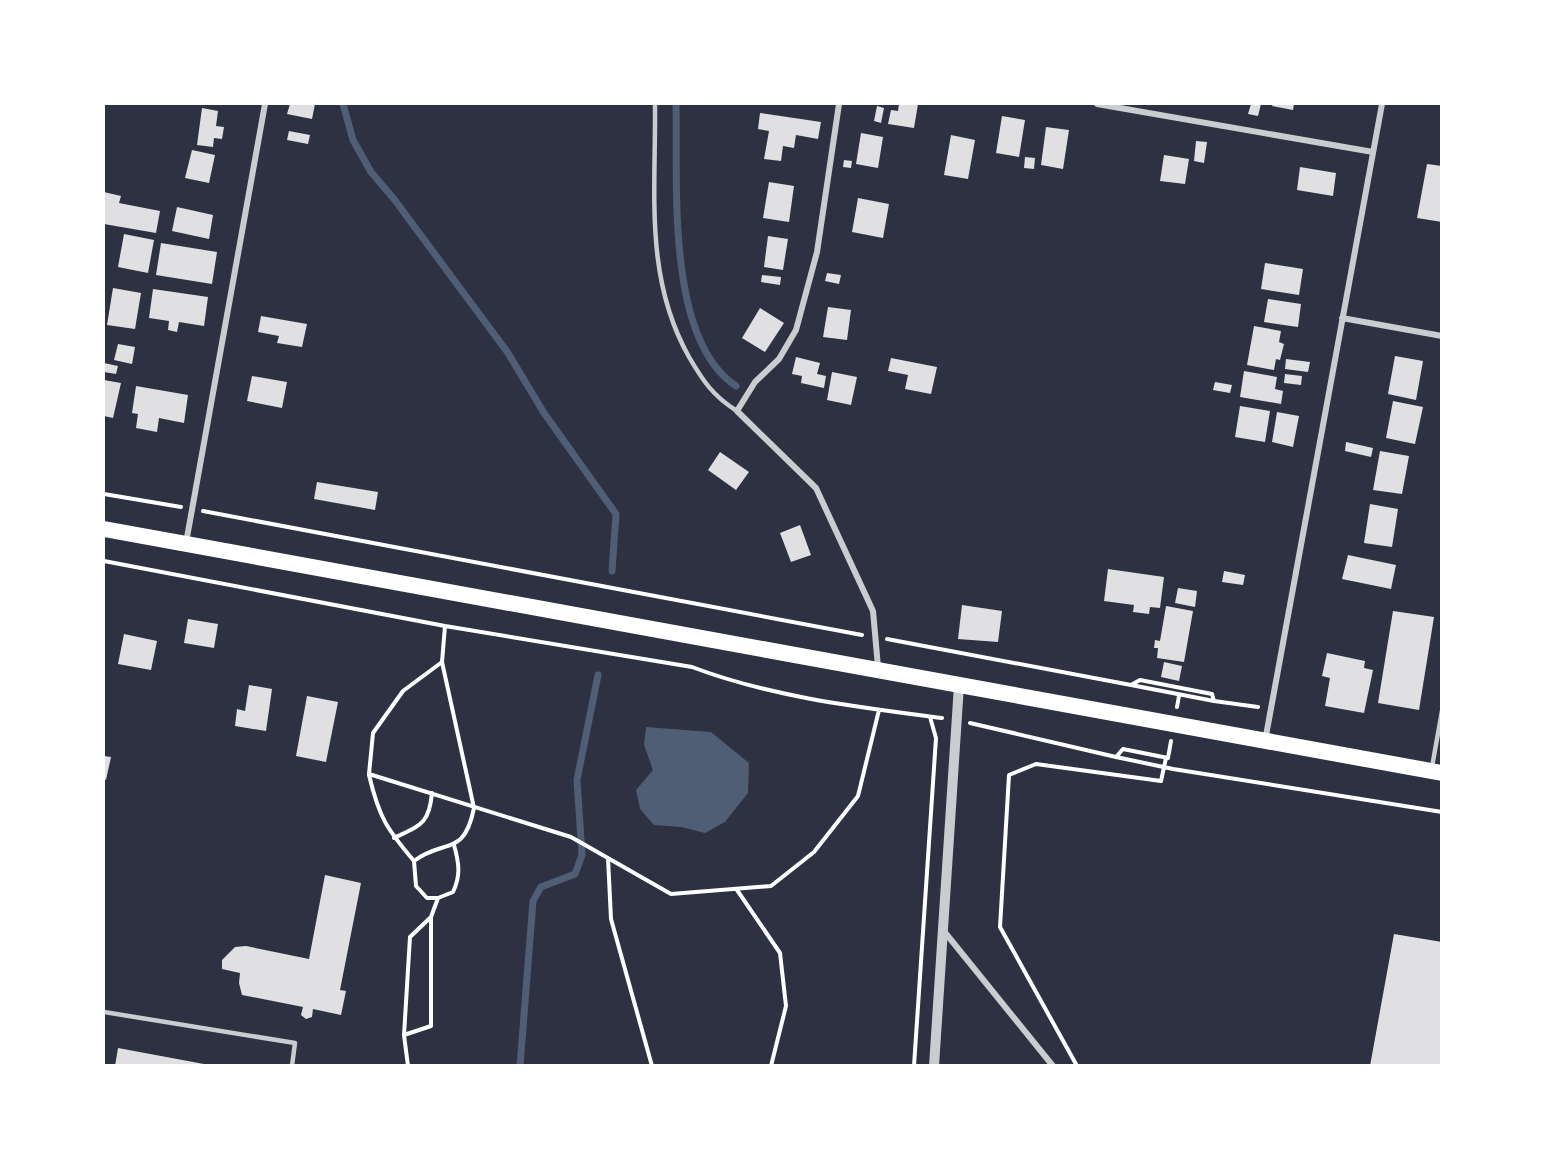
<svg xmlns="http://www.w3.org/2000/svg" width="1545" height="1169" font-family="'Source Sans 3',sans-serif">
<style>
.water{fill:#4f5d75}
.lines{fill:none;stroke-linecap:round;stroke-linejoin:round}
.stream{stroke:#4f5d75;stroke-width:7}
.building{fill:#e0e0e3}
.path{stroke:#fff;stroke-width:4}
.service{stroke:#caccd0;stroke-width:4.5}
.minor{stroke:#caccd0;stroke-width:6}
.tertiary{stroke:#caccd0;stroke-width:10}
.trunk{stroke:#fff;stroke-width:16}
</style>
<rect width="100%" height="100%" fill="#2d3142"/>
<!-- water -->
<path class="water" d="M 646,727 L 711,732 L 749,763 L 748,793 L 725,822 L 705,833 L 681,827 L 654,825 L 640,809 L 636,790 L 653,770 L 644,745 Z"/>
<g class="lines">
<!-- stream -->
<path class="stream" d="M 343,104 L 353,140 L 371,172 L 394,199 L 508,353 L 544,413 L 616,514 L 612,571
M 676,104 C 678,181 665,339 736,386
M 520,1066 L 533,901 L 541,887 L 575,874 L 582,855 L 577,780 L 598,675"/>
</g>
<!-- building -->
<path class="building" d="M 290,104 L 315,104 L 312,119 L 287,114 Z
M 899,104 L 918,104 L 914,128 L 888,124 L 891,110 L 898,111 Z
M 1251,104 L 1261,104 L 1258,116 L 1248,114 Z
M 1273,104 L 1294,104 L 1293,110 L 1272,106 Z
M 877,106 L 884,108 L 881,123 L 874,121 Z
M 202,108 L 218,111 L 216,126 L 224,127 L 222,139 L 214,138 L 213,147 L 197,145 Z
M 760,113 L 821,122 L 818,139 L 796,135 L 794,148 L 783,146 L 781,161 L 764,159 L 769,131 L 758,129 Z
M 1002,116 L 1025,120 L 1019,157 L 996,153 Z
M 1046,127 L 1069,130 L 1063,169 L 1041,165 Z
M 289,131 L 310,135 L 308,144 L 287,140 Z
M 861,133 L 883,137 L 878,168 L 856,164 Z
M 951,135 L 975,140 L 968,179 L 944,175 Z
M 1196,141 L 1207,142 L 1204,163 L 1194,161 Z
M 192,150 L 215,155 L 209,183 L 185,178 Z
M 1164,155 L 1189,159 L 1185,184 L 1160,181 Z
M 1025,157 L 1035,158 L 1034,169 L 1024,168 Z
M 844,160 L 852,161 L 851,168 L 843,167 Z
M 1427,164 L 1442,166 L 1442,222 L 1417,218 Z
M 1300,167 L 1336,173 L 1333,196 L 1297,190 Z
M 769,182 L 794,186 L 789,222 L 763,218 Z
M 104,192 L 121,196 L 119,203 L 160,211 L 156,233 L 104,224 Z
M 858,198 L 889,204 L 883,238 L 852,232 Z
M 177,207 L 213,215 L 209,239 L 172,231 Z
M 124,234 L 154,240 L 148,273 L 118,267 Z
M 768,236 L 788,239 L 783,270 L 764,267 Z
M 161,243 L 217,252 L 212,284 L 156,275 Z
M 1265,263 L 1303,269 L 1299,295 L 1261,289 Z
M 827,273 L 841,275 L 839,284 L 825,281 Z
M 762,275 L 781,277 L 780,285 L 761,282 Z
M 113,288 L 141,293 L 135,329 L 107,325 Z
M 153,289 L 208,297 L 204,326 L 179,322 L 177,332 L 168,330 L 169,321 L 149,318 Z
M 1268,299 L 1301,304 L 1298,327 L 1264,322 Z
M 828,307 L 851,310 L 847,340 L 823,337 Z
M 760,308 L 784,323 L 765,352 L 742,338 Z
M 261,316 L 307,324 L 302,347 L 277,343 L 279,336 L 258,332 Z
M 1254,326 L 1281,331 L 1279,342 L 1284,344 L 1280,360 L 1276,359 L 1274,370 L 1247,365 Z
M 118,344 L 135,347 L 132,364 L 114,360 Z
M 1395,356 L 1423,361 L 1416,400 L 1388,394 Z
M 796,357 L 820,363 L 817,374 L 826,376 L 824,388 L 801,383 L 802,376 L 792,374 Z
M 891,358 L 937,367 L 931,394 L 905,389 L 908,375 L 888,371 Z
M 1286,359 L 1310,362 L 1308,372 L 1285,369 Z
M 104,363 L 118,366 L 116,374 L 104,372 Z
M 1244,371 L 1277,377 L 1275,389 L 1283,391 L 1281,404 L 1240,397 Z
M 832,372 L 857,377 L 851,405 L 827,400 Z
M 1285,374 L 1302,376 L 1301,385 L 1284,383 Z
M 252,376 L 287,382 L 282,408 L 247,401 Z
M 104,380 L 121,383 L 113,418 L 104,416 Z
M 1215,382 L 1232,385 L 1230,393 L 1213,390 Z
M 136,386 L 188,395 L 184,423 L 159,418 L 157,432 L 136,428 L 138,414 L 132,413 Z
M 1393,401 L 1423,407 L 1415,444 L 1386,438 Z
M 1240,406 L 1270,411 L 1265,442 L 1235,437 Z
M 1277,412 L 1299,416 L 1293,447 L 1272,442 Z
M 1346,442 L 1373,448 L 1371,457 L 1345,451 Z
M 1380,451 L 1409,456 L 1402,494 L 1373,490 Z
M 720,452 L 749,472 L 736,490 L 708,470 Z
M 317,482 L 378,492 L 375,510 L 314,499 Z
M 1370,504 L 1398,509 L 1392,547 L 1364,543 Z
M 800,525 L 811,555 L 791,562 L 780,533 Z
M 1348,555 L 1396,565 L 1391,589 L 1342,579 Z
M 1108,569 L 1164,577 L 1160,608 L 1150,607 L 1149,614 L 1133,612 L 1134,605 L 1104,601 Z
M 1224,571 L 1245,575 L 1243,585 L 1222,582 Z
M 1178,588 L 1197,591 L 1195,607 L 1175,603 Z
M 962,605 L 1002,611 L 998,642 L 958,639 Z
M 1166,606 L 1193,611 L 1184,662 L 1157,658 L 1158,648 L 1154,648 L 1155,640 L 1160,641 Z
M 1393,611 L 1434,617 L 1419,710 L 1378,703 Z
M 188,619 L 218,624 L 214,648 L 184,643 Z
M 124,634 L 157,641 L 151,670 L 118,664 Z
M 1327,653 L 1365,661 L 1364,668 L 1373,670 L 1364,713 L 1325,706 L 1330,678 L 1322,676 Z
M 1164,662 L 1182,666 L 1179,681 L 1161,677 Z
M 249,685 L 272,689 L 266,731 L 235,726 L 237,709 L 245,711 Z
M 307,696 L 338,702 L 326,762 L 296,756 Z
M 104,756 L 111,757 L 106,780 L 104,779 Z
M 325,875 L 361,883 L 340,990 L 346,991 L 341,1015 L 313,1009 L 312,1017 L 306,1019 L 301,1015 L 303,1007 L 242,995 L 239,983 L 240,973 L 222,969 L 222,960 L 235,947 L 246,946 L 309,959 Z
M 1394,934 L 1442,942 L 1442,1066 L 1370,1066 Z
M 118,1048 L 204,1064 L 204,1066 L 115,1066 Z"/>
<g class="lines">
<!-- path -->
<path class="path" d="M 104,494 L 181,507
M 203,511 L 862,635
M 104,561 L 445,626 L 692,667 C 771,697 858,707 942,718
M 887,639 L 1131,685 L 1140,680 L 1212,694 L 1214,701 L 1258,707
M 442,662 L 403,691 L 373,733 L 369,774 L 571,837 L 671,894 L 771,886 L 814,852 L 858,796 L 879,710
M 1131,685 L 1214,701
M 1177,707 L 1179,696
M 970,723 L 1116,757 L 1123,749 L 1168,758 L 1171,741
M 1116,757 L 1173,769 L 1442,812
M 369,775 C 379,817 386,828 414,861
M 394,838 C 421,825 429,824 432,793
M 608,858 L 611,919 L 652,1066
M 737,890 L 780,953 L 786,1006 L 771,1066
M 438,898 L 427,898 L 416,886 L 414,861 C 444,838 464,858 474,808 L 442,662 L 445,626
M 404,1035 L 431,1026 L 431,917 L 438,898 L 453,892 C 461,875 459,863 454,845
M 408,1066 L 404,1035 L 410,937 L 431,917
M 914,1066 L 936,738 L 930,717
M 1077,1066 L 1000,927 L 1009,775 L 1036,764 L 1161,781 L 1166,758"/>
<!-- service -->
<path class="service" d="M 655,104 C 656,193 644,277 689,357 C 703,381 713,396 737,411
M 1432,767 L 1442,711
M 104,1012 L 295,1043 L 292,1066"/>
<!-- minor -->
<path class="minor" d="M 839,104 L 817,252 L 796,330 L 779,359 L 755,382 L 737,411 L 816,488 L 873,611 L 878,667
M 1097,104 L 1373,152
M 1342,318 L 1442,336
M 186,543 L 265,104
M 1265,741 L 1382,104
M 943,930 L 1053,1066"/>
<!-- tertiary -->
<path class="tertiary" d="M 934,1066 L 959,685"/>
<!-- trunk -->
<path class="trunk" d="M 104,529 L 1442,773"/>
</g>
<!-- border -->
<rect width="1545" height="1169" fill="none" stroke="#ffffff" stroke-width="210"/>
</svg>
